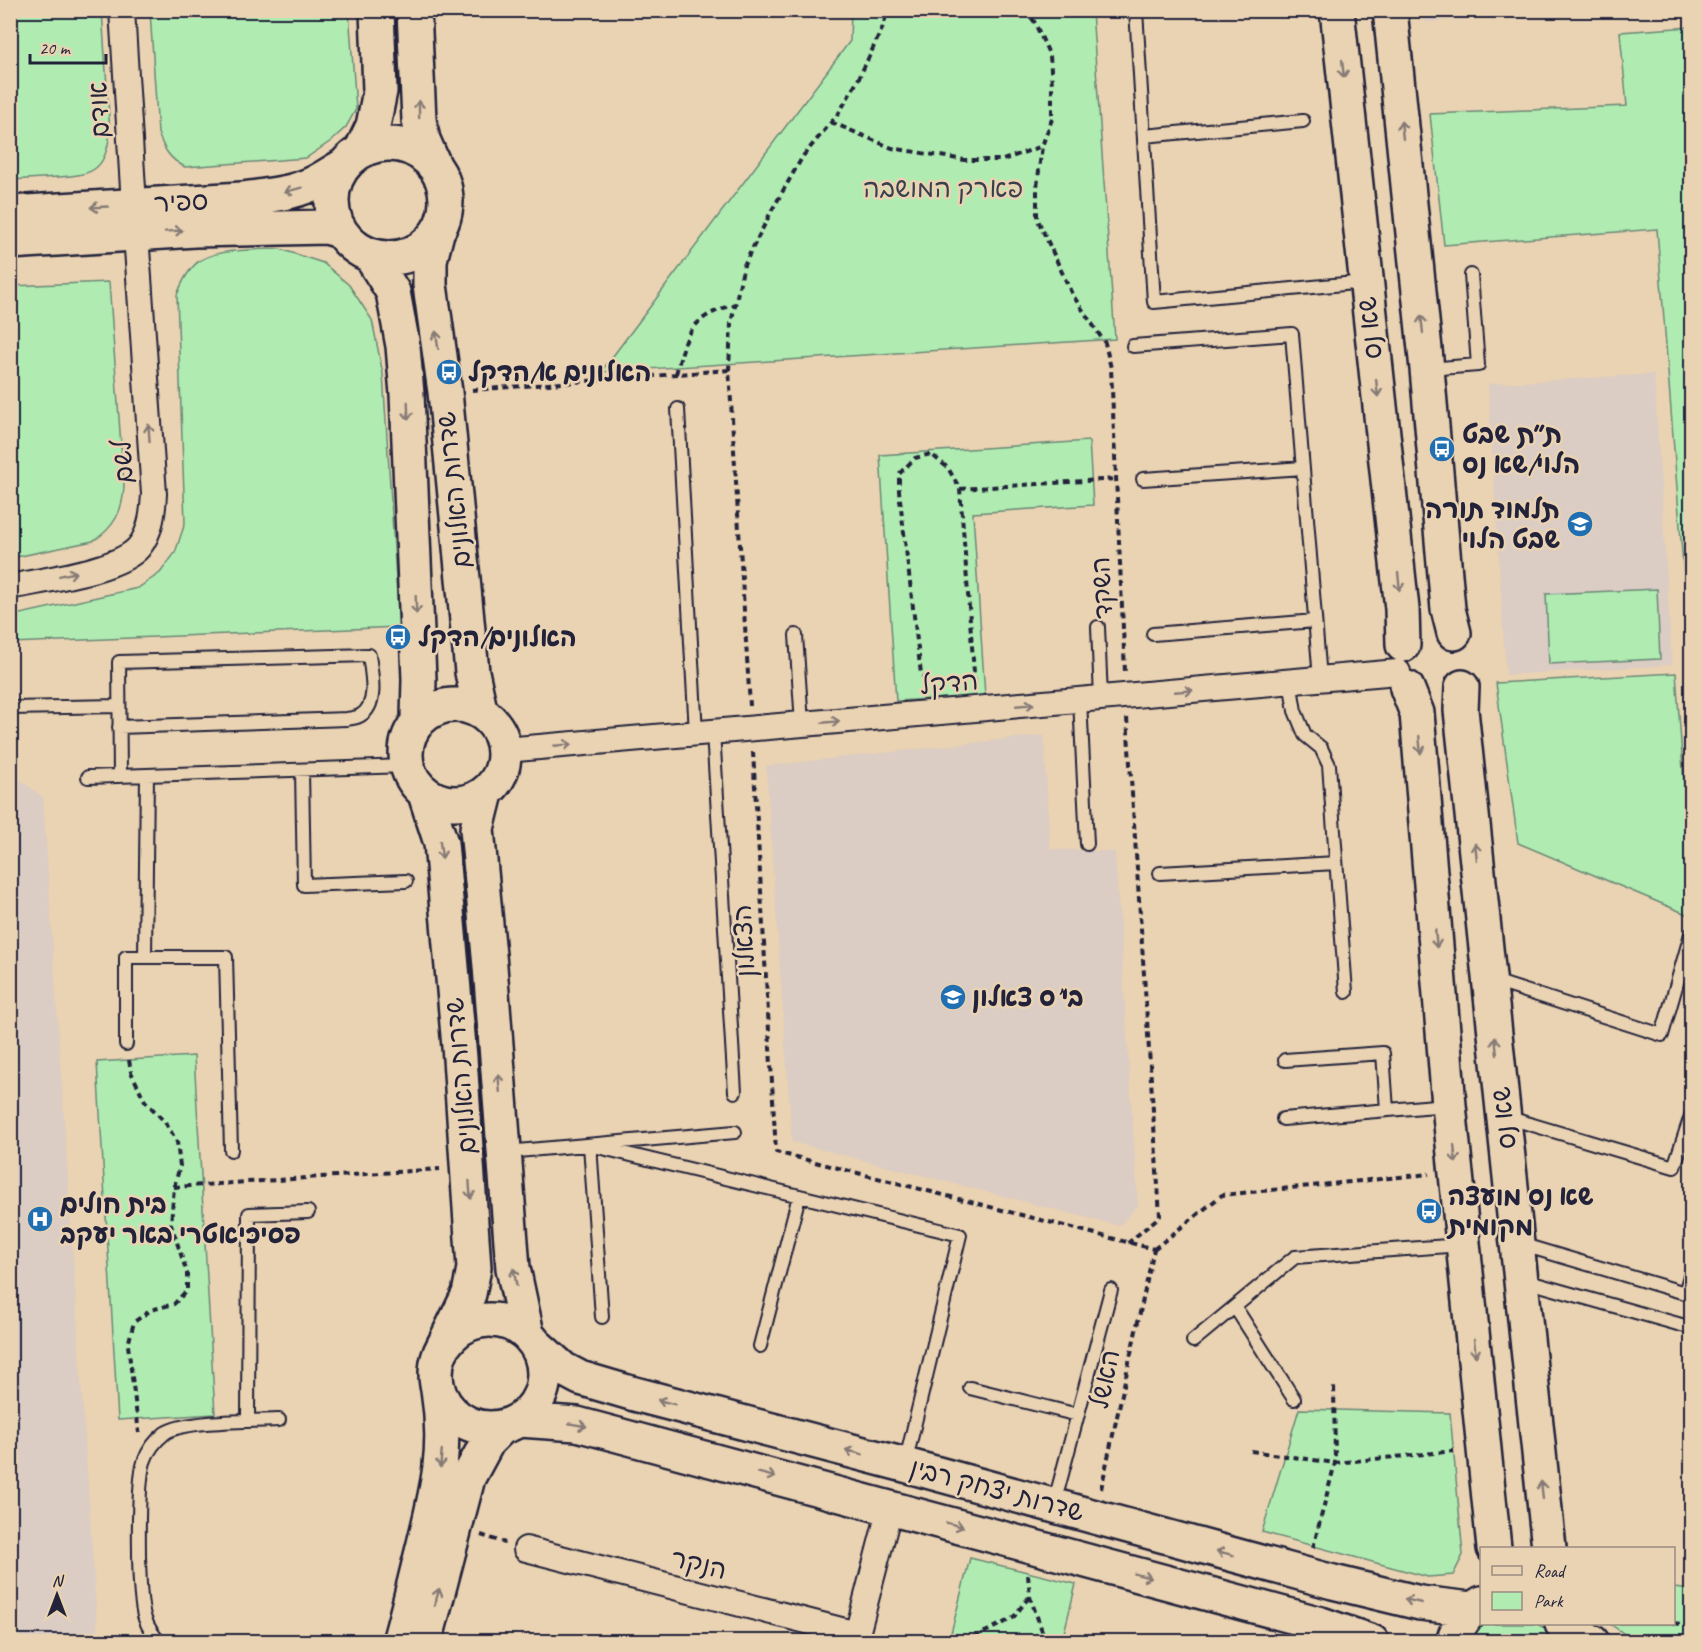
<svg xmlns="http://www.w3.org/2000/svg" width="1702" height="1652" font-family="Caveat,'Playpen Sans Hebrew',sans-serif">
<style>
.built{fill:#dbccc4}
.green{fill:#b0ecb1;stroke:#698776;stroke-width:1.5}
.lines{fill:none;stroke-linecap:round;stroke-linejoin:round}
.lane-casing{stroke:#22223b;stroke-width:16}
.street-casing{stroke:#22223b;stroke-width:28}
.secondary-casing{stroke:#22223b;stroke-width:38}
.path{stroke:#22223b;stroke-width:4;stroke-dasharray:6 4.5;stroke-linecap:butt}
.lane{stroke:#ead3b2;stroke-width:12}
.street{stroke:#ead3b2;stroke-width:24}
.secondary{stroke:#ead3b2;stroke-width:33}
.oneway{stroke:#867a76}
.labels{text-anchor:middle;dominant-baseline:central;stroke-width:5;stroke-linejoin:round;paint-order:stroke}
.street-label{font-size:26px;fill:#22223b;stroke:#ead3b2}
.park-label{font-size:26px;fill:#37404d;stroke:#ead3b2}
.poi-label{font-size:26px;font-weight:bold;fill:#22223b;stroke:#ead3b2;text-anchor:start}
</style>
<rect width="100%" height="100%" fill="#ead3b2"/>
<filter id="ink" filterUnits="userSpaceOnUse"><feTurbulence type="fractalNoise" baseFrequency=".0167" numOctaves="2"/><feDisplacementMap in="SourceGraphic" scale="12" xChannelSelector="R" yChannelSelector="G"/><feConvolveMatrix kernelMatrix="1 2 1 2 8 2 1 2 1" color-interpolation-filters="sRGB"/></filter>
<g filter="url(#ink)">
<!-- built -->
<path class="built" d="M 1423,10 L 1600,10 L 1600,11 L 1424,22 Z
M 1654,374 L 1672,665 L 1506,675 L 1488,384 Z
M 1044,735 L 1050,849 L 1115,852 L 1138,1205 L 1119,1226 L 792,1142 L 766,766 Z
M 10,776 L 15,776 L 43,797 L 98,1641 L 11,1641 Z"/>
<!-- green -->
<path class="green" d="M 11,10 L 102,11 L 110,132 C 106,170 93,175 58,177 C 42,178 26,179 11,180 Z
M 150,11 L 349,11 L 356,109 L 346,127 L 331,141 L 306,158 L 185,167 C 169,159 164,149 158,133 Z
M 1092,11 L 1115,339 L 601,372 L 850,41 L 851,11 Z
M 1691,27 L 1692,27 L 1691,669 L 1657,229 L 1444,245 L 1430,114 L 1627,106 L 1620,32 Z
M 280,249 L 323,263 L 349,285 L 372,320 L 383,374 L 399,627 L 11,643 L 11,616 L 138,588 L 160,573 L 175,553 L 185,523 L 177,295 C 182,282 189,267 201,260 C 220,248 258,250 280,249 Z
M 109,282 L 124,486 C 123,511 114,528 93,541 L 11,558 L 11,286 Z
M 1089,441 L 1093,505 L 973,513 L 985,696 L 896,701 L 880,455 Z
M 1657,589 L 1660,659 L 1549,664 L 1546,594 Z
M 1676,673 L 1691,882 L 1691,916 L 1518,843 L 1496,683 Z
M 194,1056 L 215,1414 L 118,1420 L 97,1062 Z
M 1299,1409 L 1450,1413 L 1463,1555 L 1453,1575 L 1428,1577 L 1262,1532 Z
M 970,1558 L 1076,1584 L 1062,1641 L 949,1641 Z
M 1674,1588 L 1691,1590 L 1691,1641 L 1635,1641 L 1610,1624 L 1674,1624 Z
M 1482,1624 L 1537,1624 L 1568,1641 L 1463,1642 Z"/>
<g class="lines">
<defs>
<path id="lane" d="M 1136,10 L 1154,302 L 1365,282
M 1144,136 L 1303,121
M 1133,346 L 1292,334 L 1320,679
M 1428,369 L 1478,365 L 1471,275
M 678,409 L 696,733
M 1143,479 L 1303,468
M 1098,627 L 1101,698
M 1153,634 L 1315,621
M 796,635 L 802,724
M 1290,681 L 1295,711 L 1305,735 L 1321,748 L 1329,765 L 1346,992
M 1080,700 L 1087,844
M 10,708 L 119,706
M 119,727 L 347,719 C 352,718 357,718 361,715 C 379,704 371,672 369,655 L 119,662 L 120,776
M 713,732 L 735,1092
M 302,770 L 304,885 L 406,881
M 147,775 L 145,957 L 226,957 L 231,1150
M 88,777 L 406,766
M 1160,873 L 1336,863
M 1491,980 L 1662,1035 L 1691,934
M 126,1044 L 126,957 L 145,957
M 1285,1060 L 1383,1053 L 1387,1110
M 1506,1117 L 1674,1167 L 1692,1113
M 1283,1119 L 1447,1105
M 506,1152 L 735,1132
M 1520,1244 L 1685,1293 L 1692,1269
M 1522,1280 L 1692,1328
M 1235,1307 L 1294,1399
M 602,1317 L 590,1145 L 960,1235 L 905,1464
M 1193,1341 L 1295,1257 L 1462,1245
M 760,1346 L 799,1196
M 970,1388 L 1078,1415
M 248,1421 L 249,1214 L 308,1212
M 1054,1504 L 1111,1290
M 160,1642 C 153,1635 148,1627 145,1619 C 137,1597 137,1485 144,1462 C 148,1450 155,1441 165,1433 C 184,1420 254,1421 279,1420"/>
<path id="street" d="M 122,10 L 134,205
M 10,587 C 42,580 119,571 139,547 C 151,532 153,512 154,494 L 136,234
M 505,750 L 1398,672
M 526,1549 L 857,1634
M 855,1642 L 890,1508"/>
<path id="secondary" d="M 414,10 L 419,120 L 423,140 L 434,165
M 1337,10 L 1402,609 L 1403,645
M 1390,10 L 1427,369 L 1448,609 L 1454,633
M332 201a57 57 0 1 1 114 0a57 57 0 1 1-114 0Z
M 361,151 L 373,126 L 380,91 L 377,10
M 10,213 L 242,199 C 265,196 290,194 312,184 C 323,179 334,171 345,165
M 437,233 L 430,260 L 430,285 L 445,392 L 472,672 L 480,710
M 10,242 L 195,230 L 326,227 L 340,231
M 370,255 L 393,292 L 403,346 L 407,394 L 419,679 L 418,719
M 1462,687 L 1461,710 L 1549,1548
M 1407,688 L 1417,713 L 1449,1105 L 1494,1548
M406 754a49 49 0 1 1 98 0a49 49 0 1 1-98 0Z
M 486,793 L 477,829 L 490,966 L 513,1268 L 527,1334
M 425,794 L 441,843 L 460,1058 L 474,1268 L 469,1294 L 440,1353
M436 1374a54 54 0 1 1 108 0a54 54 0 1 1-108 0Z
M 535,1344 L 563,1369 L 580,1378 L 631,1393 L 905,1465 L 1333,1582 L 1420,1603 L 1471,1609
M 520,1420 L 577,1424 L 1321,1624 L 1372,1642
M 1562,1624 L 1592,1642
M 399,1642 C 408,1611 415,1579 423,1548 C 437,1491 448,1450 438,1390
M 425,1642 L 468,1478 L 488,1441 L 501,1428
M 1453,1642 C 1458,1625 1466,1612 1482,1603"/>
</defs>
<!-- lane casing -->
<use href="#lane" class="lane-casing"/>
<!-- street casing -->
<use href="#street" class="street-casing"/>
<!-- secondary casing -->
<use href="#secondary" class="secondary-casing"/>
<!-- path -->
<path class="path" d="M 1025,10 L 1034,21 L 1050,56 L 1052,84 L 1052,119 L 1042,146 L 1037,187 L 1037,218 L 1072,294 L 1105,343 L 1111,368 L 1125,672
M 831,122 L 892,148 L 964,160 L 1003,160 L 1042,146
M 676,374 C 687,331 691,318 735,304
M 472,390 L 729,370
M 960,489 L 1116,479
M 933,688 L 921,674 L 899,491 L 899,474 L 915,458 L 931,454 L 948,468 L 960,489 L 975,686
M 750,706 L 729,370 L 731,323 L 744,265 L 772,210 L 803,156 L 839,113 L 858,80 L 882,29 L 888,10
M 1127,718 L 1160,1216 L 1128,1243
M 753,752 L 776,1152 L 1154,1249
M 129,1060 L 131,1072 L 145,1101 L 165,1122 L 177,1142 L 180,1166 L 174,1187 L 171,1224 L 187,1273 L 187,1290 L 174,1304 L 151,1310 L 134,1322 L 128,1345 L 139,1433
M 174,1187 L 440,1169
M 1154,1249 L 1222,1195 L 1429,1174
M 1251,1451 L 1335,1463 L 1454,1451
M 1101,1489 L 1154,1249
M 481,1535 L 505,1543
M 1313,1548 L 1335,1463 L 1334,1384
M 1028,1575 L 1030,1597 L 1046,1642
M 1674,1623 L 1692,1626
M 965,1642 L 1013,1618 L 1029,1597"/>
<!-- lane -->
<use href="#lane" class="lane"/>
<!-- street -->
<use href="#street" class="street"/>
<!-- secondary -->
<use href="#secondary" class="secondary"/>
</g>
<!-- one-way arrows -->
<defs><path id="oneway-shaft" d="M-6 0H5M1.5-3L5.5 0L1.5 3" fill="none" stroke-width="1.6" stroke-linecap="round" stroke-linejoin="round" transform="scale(1.5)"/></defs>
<g class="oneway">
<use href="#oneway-shaft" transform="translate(1343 69) rotate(84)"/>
<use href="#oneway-shaft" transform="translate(419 109) rotate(-91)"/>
<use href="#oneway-shaft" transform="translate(1402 130) rotate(-96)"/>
<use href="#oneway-shaft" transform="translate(293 190) rotate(165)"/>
<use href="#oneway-shaft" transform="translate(99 207) rotate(177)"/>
<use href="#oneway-shaft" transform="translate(174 231) rotate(-4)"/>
<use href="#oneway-shaft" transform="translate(1422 324) rotate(-96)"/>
<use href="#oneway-shaft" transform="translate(437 340) rotate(-98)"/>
<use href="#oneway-shaft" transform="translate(1377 388) rotate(84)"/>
<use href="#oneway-shaft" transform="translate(408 411) rotate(88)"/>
<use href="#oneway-shaft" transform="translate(149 433) rotate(-94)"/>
<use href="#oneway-shaft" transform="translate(68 574) rotate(-12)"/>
<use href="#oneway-shaft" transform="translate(1399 582) rotate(84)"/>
<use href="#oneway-shaft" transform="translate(416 605) rotate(88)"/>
<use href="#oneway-shaft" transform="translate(1184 691) rotate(-5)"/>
<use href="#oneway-shaft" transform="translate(1025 705) rotate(-5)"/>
<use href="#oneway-shaft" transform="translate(831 722) rotate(-5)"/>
<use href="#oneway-shaft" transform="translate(563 745) rotate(-5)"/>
<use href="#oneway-shaft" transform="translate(1420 745) rotate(85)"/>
<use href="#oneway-shaft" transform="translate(441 850) rotate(83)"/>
<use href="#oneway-shaft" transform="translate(1476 852) rotate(-96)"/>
<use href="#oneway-shaft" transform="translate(1436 939) rotate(85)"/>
<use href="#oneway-shaft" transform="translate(1496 1046) rotate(-96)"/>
<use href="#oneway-shaft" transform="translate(499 1083) rotate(-95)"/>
<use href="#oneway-shaft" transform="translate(1455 1154) rotate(84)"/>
<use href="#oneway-shaft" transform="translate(470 1190) rotate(86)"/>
<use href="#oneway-shaft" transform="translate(515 1277) rotate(-100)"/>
<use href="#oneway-shaft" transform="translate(1475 1348) rotate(84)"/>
<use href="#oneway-shaft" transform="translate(666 1402) rotate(-165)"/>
<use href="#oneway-shaft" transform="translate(578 1425) rotate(10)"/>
<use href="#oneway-shaft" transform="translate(854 1452) rotate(-165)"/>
<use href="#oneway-shaft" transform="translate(441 1459) rotate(95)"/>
<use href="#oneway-shaft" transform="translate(767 1475) rotate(15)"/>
<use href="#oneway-shaft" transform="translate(1542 1490) rotate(-96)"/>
<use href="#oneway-shaft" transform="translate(955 1525) rotate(15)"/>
<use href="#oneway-shaft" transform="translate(1225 1553) rotate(-165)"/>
<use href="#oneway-shaft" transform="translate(1143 1576) rotate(15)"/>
<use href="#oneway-shaft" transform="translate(437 1597) rotate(-75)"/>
<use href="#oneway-shaft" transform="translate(1413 1601) rotate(-167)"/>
</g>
</g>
<!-- icons -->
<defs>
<symbol id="bus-disc" viewBox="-11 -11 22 22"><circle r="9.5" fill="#1f6fb2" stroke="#ead3b2"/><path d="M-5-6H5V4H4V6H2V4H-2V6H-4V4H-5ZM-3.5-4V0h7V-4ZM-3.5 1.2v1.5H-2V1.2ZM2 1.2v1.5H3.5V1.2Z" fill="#fff"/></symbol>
<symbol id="school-disc" viewBox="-11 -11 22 22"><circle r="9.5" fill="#1f6fb2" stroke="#ead3b2"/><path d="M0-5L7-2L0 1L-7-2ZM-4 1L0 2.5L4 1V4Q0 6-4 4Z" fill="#fff"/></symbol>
<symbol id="hospital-disc" viewBox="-11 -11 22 22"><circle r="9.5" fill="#1f6fb2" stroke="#ead3b2"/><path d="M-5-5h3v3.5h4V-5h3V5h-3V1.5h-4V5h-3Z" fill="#fff"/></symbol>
</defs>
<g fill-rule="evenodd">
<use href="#bus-disc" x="434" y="357" width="30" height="30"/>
<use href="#bus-disc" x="1427" y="434" width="30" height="30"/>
<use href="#school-disc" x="1565" y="509" width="30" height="30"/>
<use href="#bus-disc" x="383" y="622" width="30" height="30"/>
<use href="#school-disc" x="938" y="982" width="30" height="30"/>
<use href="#bus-disc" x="1414" y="1196" width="30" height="30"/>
<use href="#hospital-disc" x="25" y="1204" width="30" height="30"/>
</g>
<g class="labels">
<!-- street labels -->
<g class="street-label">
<text transform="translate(99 110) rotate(-93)">אודם</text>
<text transform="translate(181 202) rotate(-3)">ספיר</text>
<text transform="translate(1370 328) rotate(-96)">שא נס</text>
<text transform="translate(123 462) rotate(-94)">לשם</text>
<text transform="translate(454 490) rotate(-96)">שדרות האלונים</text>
<text transform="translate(1102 588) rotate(-93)">השקד</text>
<text transform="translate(949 683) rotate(-5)">הדקל</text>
<text transform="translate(744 941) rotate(-93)">הצאלון</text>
<text transform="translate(461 1076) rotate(-95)">שדרות האלונים</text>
<text transform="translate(1504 1118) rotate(-96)">שא נס</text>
<text transform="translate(1105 1379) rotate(-78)">האשל</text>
<text transform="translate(997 1490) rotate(15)">שדרות יצחק רבין</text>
<text transform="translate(699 1564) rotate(14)">הנקר</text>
</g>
<!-- park labels -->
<g class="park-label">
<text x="943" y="188">פארק המושבה</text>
</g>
<!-- poi labels -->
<g class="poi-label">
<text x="468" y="372">האלונים א/הדקל</text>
<text x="1462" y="434">ת״ת שבט<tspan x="1462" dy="30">הלוי/שא נס</tspan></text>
<text x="1560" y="509" text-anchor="end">תלמוד תורה<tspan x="1560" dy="30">שבט הלוי</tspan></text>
<text x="418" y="637">האלונים/הדקל</text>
<text x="972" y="997">בי"ס צאלון</text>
<text x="1448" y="1196">שא נס מועצה<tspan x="1448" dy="30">מקומית</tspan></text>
<text x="60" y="1204">בית חולים<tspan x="60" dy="30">פסיכיאטרי באר יעקב</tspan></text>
</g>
</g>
<!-- margin -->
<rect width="1702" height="1652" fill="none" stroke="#ead3b2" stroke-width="36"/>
<rect x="18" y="18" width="1666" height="1616" fill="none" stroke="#22223b" stroke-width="2" filter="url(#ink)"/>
<!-- legend -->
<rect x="1480" y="1547" width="195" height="78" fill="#ead3b2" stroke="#9a8c82" stroke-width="1.5"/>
<rect x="1492" y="1566" width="30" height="9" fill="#ead3b2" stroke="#9a8c82" stroke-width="1.5"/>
<text x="1534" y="1577" font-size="18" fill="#22223b">Road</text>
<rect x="1492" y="1592" width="30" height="18" fill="#b0ecb1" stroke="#9a8c82" stroke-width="1.5"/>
<text x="1534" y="1607" font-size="18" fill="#22223b">Park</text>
<!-- north arrow -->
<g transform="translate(57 1595)" stroke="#ead3b2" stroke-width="4.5" paint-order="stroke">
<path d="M0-4.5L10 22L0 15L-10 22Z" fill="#22223b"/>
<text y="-9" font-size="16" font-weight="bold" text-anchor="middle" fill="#22223b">N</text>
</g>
<!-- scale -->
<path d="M30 54v9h76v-9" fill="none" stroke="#22223b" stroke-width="3"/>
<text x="39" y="54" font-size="18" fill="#22223b" stroke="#ead3b2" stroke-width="4.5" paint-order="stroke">20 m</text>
</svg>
